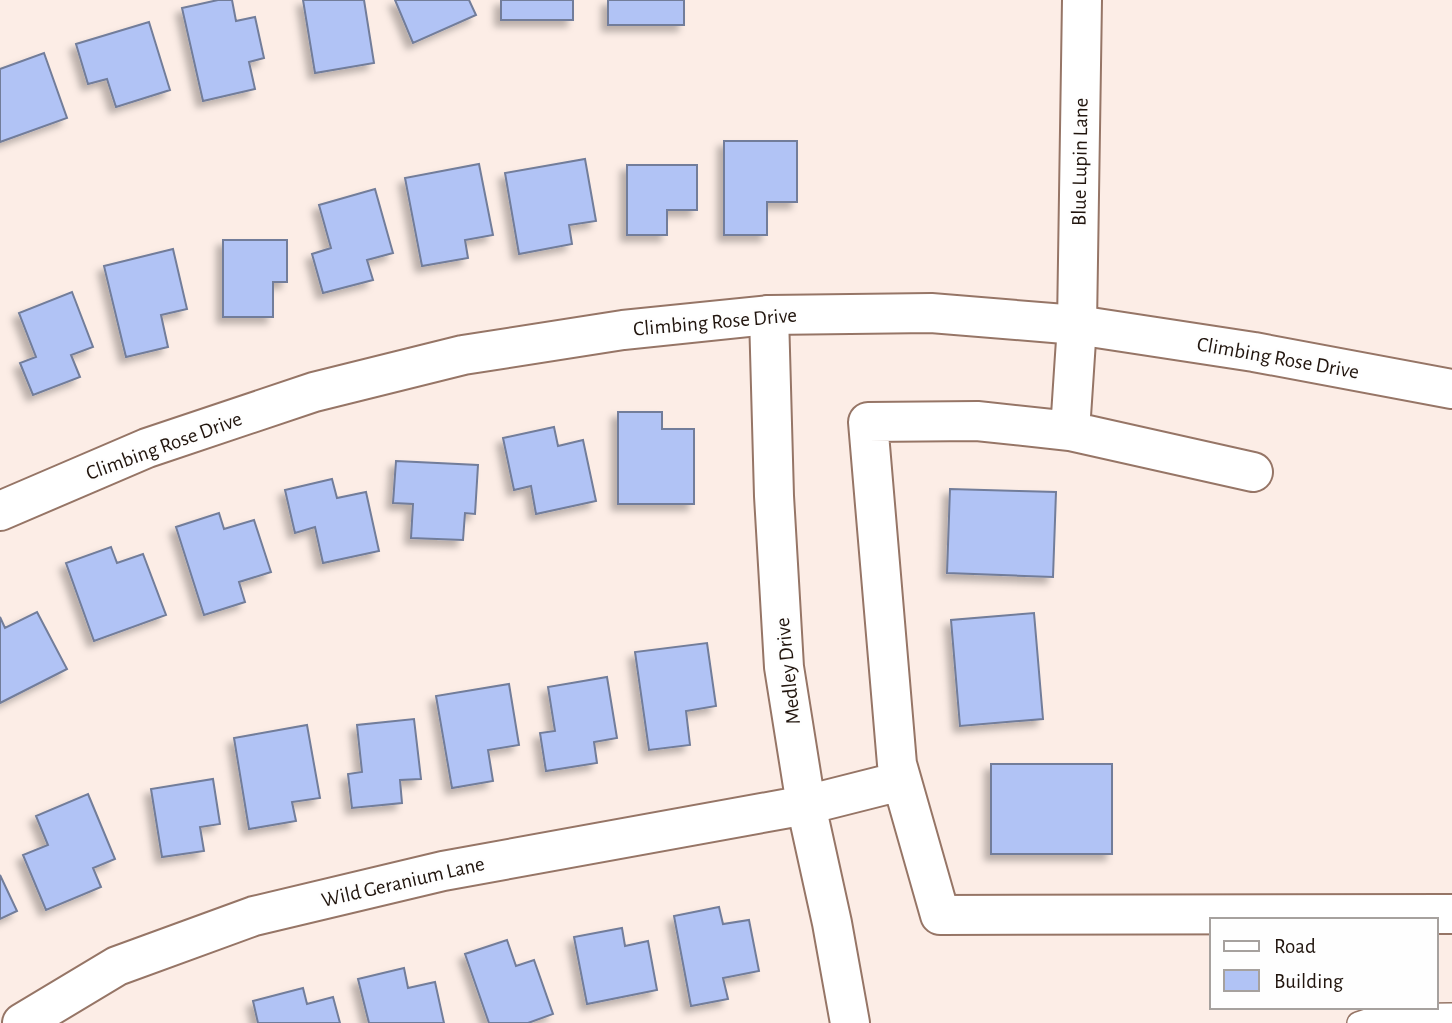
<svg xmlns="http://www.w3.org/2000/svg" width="1452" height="1023" font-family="'Alegreya Sans',sans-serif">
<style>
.building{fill:#b1c3f5;stroke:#727d9a;stroke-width:2;filter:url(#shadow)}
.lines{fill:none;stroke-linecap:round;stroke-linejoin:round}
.service-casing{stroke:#967566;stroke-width:24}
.minor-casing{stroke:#967566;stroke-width:42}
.tertiary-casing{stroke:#967566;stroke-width:42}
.service{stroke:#fff;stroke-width:21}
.minor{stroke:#fff;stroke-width:38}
.tertiary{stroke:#fff;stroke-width:38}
.labels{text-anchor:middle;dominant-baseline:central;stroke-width:5;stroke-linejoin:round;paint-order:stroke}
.street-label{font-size:21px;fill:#21150e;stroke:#fefefe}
</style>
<defs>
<filter id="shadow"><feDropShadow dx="-6" dy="6" stdDeviation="3.5" flood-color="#0004"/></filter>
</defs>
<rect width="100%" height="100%" fill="#fcede6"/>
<!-- building -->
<path class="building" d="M 218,0 L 232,0 L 236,21 L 255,17 L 264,58 L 249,62 L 255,89 L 203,101 L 182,8 Z
M 303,0 L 364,0 L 374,63 L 315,73 Z
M 395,0 L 469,0 L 476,15 L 413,43 Z
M 501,0 L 573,0 L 573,20 L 501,20 Z
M 608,0 L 684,0 L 684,25 L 608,25 Z
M 149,22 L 170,90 L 116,107 L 107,79 L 88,84 L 76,44 Z
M 44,53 L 67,118 L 0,142 L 0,69 Z
M 724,141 L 797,141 L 797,202 L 767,202 L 767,235 L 724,235 Z
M 585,159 L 596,221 L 569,225 L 572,244 L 519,254 L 505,173 Z
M 479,164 L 493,235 L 465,240 L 468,258 L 422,266 L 405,178 Z
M 627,165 L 697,165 L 697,210 L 667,210 L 667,235 L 627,235 Z
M 375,189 L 393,253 L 367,260 L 373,280 L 323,293 L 312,254 L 331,248 L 319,205 Z
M 223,240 L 287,240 L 287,282 L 273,282 L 273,317 L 223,317 Z
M 173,249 L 187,309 L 161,315 L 168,347 L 126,357 L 104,266 Z
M 72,292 L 93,347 L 71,355 L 80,377 L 33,395 L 20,363 L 36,357 L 19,313 Z
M 618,412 L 662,412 L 662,429 L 694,429 L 694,504 L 618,504 Z
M 554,427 L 558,446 L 583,440 L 596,501 L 536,514 L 531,486 L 514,490 L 503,438 Z
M 396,461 L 478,465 L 475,514 L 465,513 L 463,540 L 411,538 L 413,504 L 393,503 Z
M 332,479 L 337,498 L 366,492 L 379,551 L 323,563 L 315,527 L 295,533 L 285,490 Z
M 950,489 L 1056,492 L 1053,577 L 947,573 Z
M 219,513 L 224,529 L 254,520 L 271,572 L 239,582 L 245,602 L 204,615 L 176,527 Z
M 111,547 L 117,563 L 143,554 L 166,615 L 94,641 L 66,563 Z
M 37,612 L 67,669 L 0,703 L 0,617 L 5,628 Z
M 1034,613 L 1043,719 L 960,726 L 951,620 Z
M 707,643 L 716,706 L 686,711 L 690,745 L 649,750 L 635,652 Z
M 607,677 L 617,738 L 594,742 L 597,763 L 546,771 L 540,733 L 555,731 L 548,687 Z
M 509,684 L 519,745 L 488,750 L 493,781 L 452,788 L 436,696 Z
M 414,719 L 421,779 L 400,780 L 402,803 L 352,808 L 348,774 L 362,772 L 357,725 Z
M 307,725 L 320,798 L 292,802 L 296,821 L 249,829 L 234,738 Z
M 991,764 L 1112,764 L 1112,854 L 991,854 Z
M 213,779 L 220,824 L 200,827 L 204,851 L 162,857 L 151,789 Z
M 88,794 L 115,859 L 93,868 L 101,887 L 46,910 L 23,855 L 48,845 L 36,816 Z
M 0,875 L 17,911 L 0,919 Z
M 719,907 L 723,924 L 749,920 L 759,971 L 723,978 L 728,999 L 691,1006 L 674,916 Z
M 622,928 L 625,946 L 648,941 L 657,990 L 587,1004 L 574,937 Z
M 507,940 L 516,966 L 534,960 L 553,1014 L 528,1023 L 489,1023 L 465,954 Z
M 404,968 L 408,988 L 435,982 L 444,1023 L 369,1023 L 358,979 Z
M 303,988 L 307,1004 L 333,997 L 340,1023 L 258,1023 L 253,1001 Z"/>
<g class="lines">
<defs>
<path id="service" d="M 1358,1023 L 1382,1015 L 1452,1014"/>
<path id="minor" d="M 769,315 L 774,496 L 784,667 L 806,805 L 832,923 L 850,1023
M 1070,431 L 1077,325 L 1082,0
M 1253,472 L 1070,431 L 977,421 L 868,422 L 897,764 L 940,915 L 1452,914
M 22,1023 L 117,966 L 254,916 L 443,871 L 806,805 L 901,781"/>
<path id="tertiary" d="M 0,511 L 147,448 L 314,392 L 463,355 L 623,330 L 769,315 L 931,313 L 1077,325 L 1254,352 L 1452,389"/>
</defs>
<!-- service casing -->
<use href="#service" class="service-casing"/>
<!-- minor casing -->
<use href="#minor" class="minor-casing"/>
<!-- tertiary casing -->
<use href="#tertiary" class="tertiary-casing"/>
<!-- service -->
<use href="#service" class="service"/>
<!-- minor -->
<use href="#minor" class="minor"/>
<!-- tertiary -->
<use href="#tertiary" class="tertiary"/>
</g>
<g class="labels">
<!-- street labels -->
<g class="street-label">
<text transform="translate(1080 162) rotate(-89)">Blue Lupin Lane</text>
<text transform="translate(715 322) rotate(-5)">Climbing Rose Drive</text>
<text transform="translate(1278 358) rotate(10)">Climbing Rose Drive</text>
<text transform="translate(164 446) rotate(-20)">Climbing Rose Drive</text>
<text transform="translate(788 671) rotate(-96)">Medley Drive</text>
<text transform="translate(403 882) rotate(-13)">Wild Geranium Lane</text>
</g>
</g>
<!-- legend -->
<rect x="1210" y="918" width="228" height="91" fill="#fefefe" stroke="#a6a19e" stroke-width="2"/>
<rect x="1224" y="941" width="35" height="10" fill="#ffffff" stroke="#a6a19e" stroke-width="2"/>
<text x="1274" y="953" font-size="21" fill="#21150e">Road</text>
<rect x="1224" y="970" width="35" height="21" fill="#b1c3f5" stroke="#a6a19e" stroke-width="2"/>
<text x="1274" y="988" font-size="21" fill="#21150e">Building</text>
</svg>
